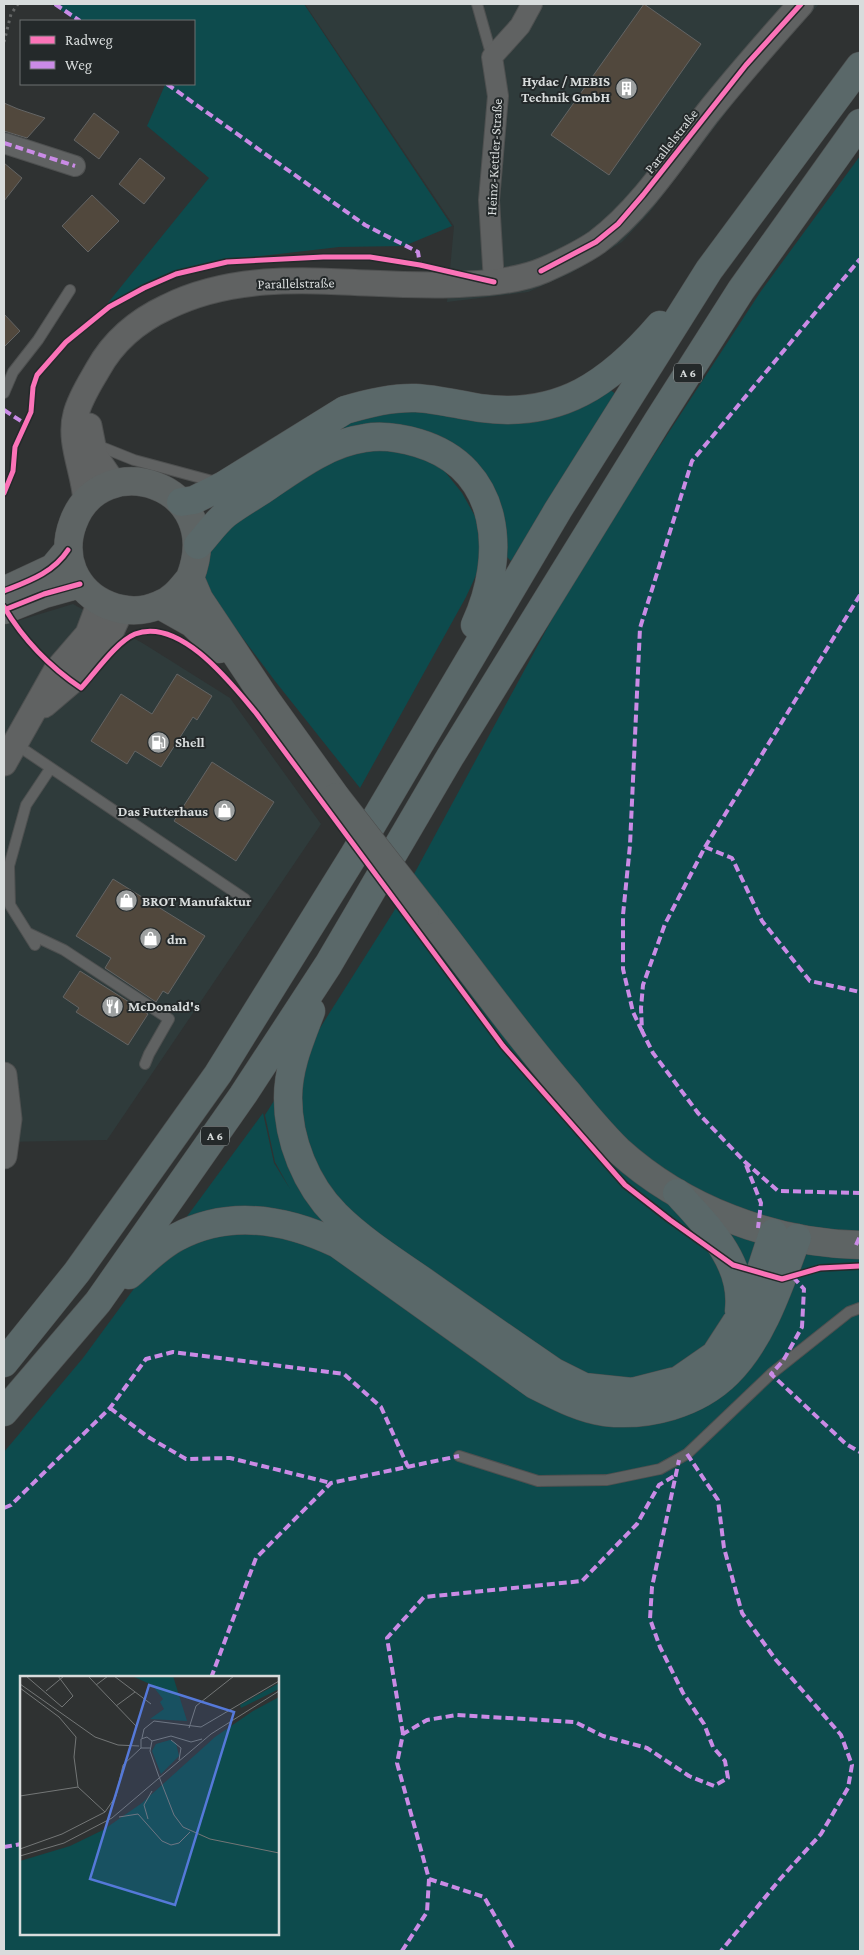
<svg xmlns="http://www.w3.org/2000/svg" width="864" height="1955" font-family="'Crimson Pro',serif">
<style>
.built{fill:#2f3b3b}
.green{fill:#0d4b4d;fill-rule:evenodd}
.building{fill:#51483d;stroke:#636464}
.lines{fill:none;stroke-linecap:round;stroke-linejoin:round}
.service-casing{stroke:#4e5050;stroke-width:12}
.minor-casing{stroke:#4e5050;stroke-width:22}
.tertiary-casing{stroke:#4e5050;stroke-width:27}
.secondary-casing{stroke:#4e5050;stroke-width:29}
.motorway-casing{stroke:#4e5050;stroke-width:29}
.path{stroke:#646666;stroke-width:3;stroke-dasharray:2.5 4;stroke-linecap:butt}
.service{stroke:#606262;stroke-width:10}
.minor{stroke:#606262;stroke-width:20}
.tertiary{stroke:#606262;stroke-width:25}
.secondary{stroke:#5e6464;stroke-width:28}
.motorway{stroke:#5a6869;stroke-width:28}
.secondary-bridge-casing{stroke:#4e5050;stroke-width:29;stroke-linecap:butt}
.secondary-bridge{stroke:#5e6464;stroke-width:28}
.quiet{stroke:#ca8be6;stroke-width:4;stroke-dasharray:8 4;stroke-linecap:butt}
.cycleway-casing{stroke:#24292a;stroke-width:8}
.cycleway{stroke:#fb73b8;stroke-width:5}
.labels{text-anchor:middle;dominant-baseline:central;stroke-width:4;stroke-linejoin:round;paint-order:stroke}
.shield{fill:#24292a;stroke:#a2a6a7;stroke-width:1}
.shield-label{font-size:12px;font-weight:bold;fill:#d8dcdc}
.poi-label{font-size:14px;font-weight:bold;fill:#d8dcdc;stroke:#24292a;text-anchor:start}
.street-label{font-size:14px;fill:#d8dcdc;stroke:#24292a}
.inset-road{fill:none;stroke:#737676;stroke-width:1}
.view{fill:#5579d9;fill-opacity:0.15;stroke:#5579d9;stroke-width:2.5}
.inset-edge{fill:none;stroke:#d8dcdc;stroke-width:2.5}
</style>
<rect width="100%" height="100%" fill="#2f3232"/>
<!-- built -->
<path class="built" d="M 305,4 L 819,4 L 753,77 L 650,212 L 622,242 L 571,273 L 528,292 L 447,302 L 454,226 Z
M 73,604 L 144,644 L 230,698 L 321,824 L 107,1140 L 4,1142 L 4,625 Z"/>
<!-- green -->
<path class="green" d="M 52,4 L 304,4 L 452,226 L 404,246 L 339,247 L 227,260 L 174,274 L 107,304 L 209,178 L 147,126 L 165,85 L 164,84 L 194,84 L 194,21 L 76,21 Z
M 860,156 L 860,1951 L 4,1951 L 4,1452 L 83,1358 L 263,1113 L 274,1163 L 290,1189 L 275,1162 L 265,1115 L 394,911 L 577,573 L 761,291 ZM 21,1678 L 278,1678 L 278,1934 L 21,1934 Z
M 609,389 L 617,395 L 511,561 L 503,553 L 470,460 L 440,437 L 409,428 L 309,443 L 371,412 Z
M 375,447 L 411,454 L 438,463 L 462,493 L 476,518 L 480,547 L 477,573 L 466,597 L 360,788 L 275,681 L 212,597 L 203,577 L 209,561 L 211,544 L 232,519 L 347,451 Z"/>
<!-- building -->
<path class="building" d="M 644,4 L 701,44 L 609,175 L 551,135 Z
M 4,103 L 18,109 L 45,118 L 27,138 L 4,131 Z
M 94,113 L 119,132 L 99,159 L 74,140 Z
M 140,158 L 165,178 L 144,204 L 119,184 Z
M 4,163 L 22,178 L 4,201 Z
M 92,195 L 119,221 L 88,252 L 62,226 Z
M 4,314 L 20,331 L 4,347 Z
M 177,674 L 212,696 L 197,720 L 193,717 L 161,767 L 135,751 L 127,764 L 91,741 L 121,694 L 152,714 Z
M 212,762 L 274,802 L 236,861 L 174,821 Z
M 113,879 L 205,936 L 168,994 L 163,991 L 156,1002 L 105,968 L 111,958 L 76,936 Z
M 80,971 L 148,1014 L 128,1045 L 76,1012 L 79,1008 L 63,997 Z"/>
<g class="lines">
<defs>
<path id="service" d="M 477,4 L 492,57
M 4,393 L 13,372 L 38,340 L 70,290
M 94,444 L 134,460 L 216,482
M 14,743 L 245,899
M 28,933 L 64,950 L 169,1019 L 149,1054 L 145,1064
M 35,945 L 10,905 L 9,866 L 26,805 L 50,769
M 459,1456 L 538,1481 L 607,1480 L 660,1469 L 687,1454 L 771,1374 L 849,1312 L 860,1308"/>
<path id="minor" d="M 4,143 L 75,166
M 494,282 L 489,200 L 498,96 L 492,57 L 520,26 L 532,4"/>
<path id="tertiary" d="M 89,426 L 95,456 L 114,484
M 86,502 C 85,473 68,442 76,414 C 80,398 90,383 98,369 C 114,340 137,321 167,307 C 260,261 367,291 466,284 C 492,283 521,280 544,270 C 562,262 581,253 597,242 C 641,209 674,157 707,114 C 737,76 769,40 801,4
M 44,705 L 71,682 L 108,638 L 121,610
M 4,763 L 56,671 L 88,634 L 100,602
M 4,1075 L 9,1119 L 4,1156"/>
<path id="secondary" d="M 190,578 C 181,589 173,600 159,605 C 127,619 87,604 73,571 C 67,556 67,539 73,523 C 101,446 227,483 190,578 L 199,599 L 267,701 L 336,797
M 8,589 L 53,568 L 68,550
M 160,605 L 192,623 L 219,649
M 4,610 L 44,594 L 80,584
M 425,911 C 473,972 517,1035 568,1093 C 584,1113 600,1132 618,1150 C 683,1209 773,1243 860,1245"/>
<path id="motorway" d="M 181,502 L 194,500 L 224,485 L 345,410 C 368,403 392,397 416,398 C 437,399 459,405 480,408 C 560,419 610,383 660,325
M 198,545 C 207,535 216,522 226,514 C 238,505 252,497 264,489 C 295,468 328,443 365,438 C 383,435 401,438 418,443 C 502,468 507,556 475,625
M 311,1011 C 300,1040 288,1067 288,1098 C 288,1140 306,1185 336,1215 C 361,1240 394,1261 423,1281 C 467,1312 510,1342 554,1372 L 584,1387 L 632,1392 L 679,1380 L 715,1355 L 739,1318 L 760,1273 L 773,1233
M 677,1193 C 707,1226 745,1262 739,1311
M 129,1275 C 144,1262 159,1246 177,1237 C 230,1209 286,1219 338,1244 L 535,1385 C 557,1396 581,1409 605,1412 C 648,1417 697,1404 728,1373 C 763,1338 780,1283 797,1238
M 4,1363 L 77,1272 L 218,1074 L 354,855 L 558,510 L 709,270 L 860,66
M 4,1412 L 98,1302 L 243,1095 L 328,965 L 450,757 L 657,422 L 741,290 L 860,123"/>
</defs>
<!-- service casing -->
<use href="#service" class="service-casing"/>
<!-- minor casing -->
<use href="#minor" class="minor-casing"/>
<!-- tertiary casing -->
<use href="#tertiary" class="tertiary-casing"/>
<!-- secondary casing -->
<use href="#secondary" class="secondary-casing"/>
<!-- motorway casing -->
<use href="#motorway" class="motorway-casing"/>
<!-- path -->
<path class="path" d="M 4,42 L 11,14 L 18,4"/>
<!-- service -->
<use href="#service" class="service"/>
<!-- minor -->
<use href="#minor" class="minor"/>
<!-- tertiary -->
<use href="#tertiary" class="tertiary"/>
<!-- secondary -->
<use href="#secondary" class="secondary"/>
<!-- motorway -->
<use href="#motorway" class="motorway"/>
<defs>
<path id="secondary-bridge" d="M 336,797 L 425,911"/>
</defs>
<!-- secondary-bridge casing -->
<use href="#secondary-bridge" class="secondary-bridge-casing"/>
<!-- secondary-bridge -->
<use href="#secondary-bridge" class="secondary-bridge"/>
<!-- quiet -->
<path class="quiet" d="M 55,4 L 80,21
M 167,84 L 365,225 L 418,252 L 420,265
M 4,143 L 75,166
M 4,410 L 27,425
M 860,595 L 705,847 L 665,924 L 643,985 L 641,1008 L 642,1031 L 653,1053 L 698,1113 L 745,1162 L 778,1191 L 860,1193
M 705,847 L 732,858 L 762,921 L 810,981 L 860,992
M 642,1031 L 633,1012 L 623,969 L 623,915 L 630,845 L 640,628 L 692,461 L 860,259
M 746,1165 L 761,1203 L 758,1228
M 856,1245 L 860,1236
M 793,1277 L 804,1289 L 802,1327 L 783,1361 L 771,1374 L 846,1444 L 860,1452
M 110,1408 L 148,1437 L 186,1459 L 230,1458 L 331,1483
M 687,1454 L 718,1500 L 724,1548 L 742,1613 L 776,1660 L 841,1735 L 852,1765 L 848,1788 L 821,1834 L 781,1878 L 721,1951
M 4,1508 L 11,1505 L 110,1408 L 146,1359 L 173,1352 L 344,1374 L 381,1407 L 408,1467
M 211,1678 L 256,1558 L 331,1483 L 459,1456
M 403,1734 L 387,1638 L 424,1597 L 582,1581 L 637,1524 L 659,1485 L 676,1475
M 4,1847 L 21,1844
M 429,1879 L 484,1897 L 515,1951
M 402,1951 L 427,1912 L 429,1879 L 397,1763 L 403,1734 L 427,1720 L 457,1715 L 575,1722 L 603,1736 L 647,1748 L 689,1776 L 714,1786 L 728,1778 L 725,1761 L 713,1747 L 704,1724 L 683,1693 L 660,1647 L 650,1619 L 652,1587 L 679,1460"/>
<defs>
<path id="cycleway" d="M 541,271 L 596,242 L 618,224 L 643,195 L 746,65 L 801,4
M 4,493 L 13,471 L 15,447 L 31,412 L 33,387 L 37,375 L 66,342 L 109,307 L 144,288 L 176,274 L 227,262 L 323,257 L 370,257 L 420,265 L 494,282
M 4,591 C 29,581 53,573 68,550
M 4,607 C 23,639 50,667 81,688 C 95,673 116,642 135,634 C 180,617 231,683 256,713 L 503,1046 L 625,1185 L 670,1220 L 733,1265 L 782,1279 L 820,1268 L 860,1266
M 4,610 L 44,594 L 80,584"/>
</defs>
<!-- cycleway casing -->
<use href="#cycleway" class="cycleway-casing"/>
<!-- cycleway -->
<use href="#cycleway" class="cycleway"/>
</g>
<!-- icons -->
<defs>
<symbol id="building-disc" viewBox="-11 -11 22 22"><circle r="9.5" fill="#9da0a0" stroke="#24292a"/><path d="M-4-6H4V6H1V3H-1V6H-4ZM-2.5-4.3h1.7v1.8h-1.7ZM.8-4.3h1.7v1.8H.8ZM-2.5-1h1.7V.8h-1.7ZM.8-1h1.7V.8H.8Z" fill="#fff"/></symbol>
<symbol id="fuel-disc" viewBox="-11 -11 22 22"><circle r="9.5" fill="#9da0a0" stroke="#24292a"/><path d="M-5.5-6h7V0h2V4h1.3V-2.5L3-4.5l.8-.8L6-3V5H2.5V1h-1V6h-7ZM-4.2-4.7v3.2H.2V-4.7Z" fill="#fff"/></symbol>
<symbol id="shop-disc" viewBox="-11 -11 22 22"><circle r="9.5" fill="#9da0a0" stroke="#24292a"/><path d="M-5-2.5h2.3a2.7 3.5 0 0 1 5.4 0H5L5.5 6h-11ZM-1.5-2.5h3a1.5 2.3 0 0 0-3 0Z" fill="#fff"/></symbol>
<symbol id="restaurant-disc" viewBox="-11 -11 22 22"><circle r="9.5" fill="#9da0a0" stroke="#24292a"/><path d="M-5-6h1v4h1v-4h1v4h1v-4h1v5L-1.5 .5V6h-2V.5L-5-1ZM5-6V6H3V1.5H1.5Q1.5-4 5-6Z" fill="#fff"/></symbol>
</defs>
<g fill-rule="evenodd">
<use href="#building-disc" x="614" y="76" width="25" height="25"/>
<use href="#fuel-disc" x="146" y="730" width="25" height="25"/>
<use href="#shop-disc" x="212" y="798" width="25" height="25"/>
<use href="#shop-disc" x="114" y="888" width="25" height="25"/>
<use href="#shop-disc" x="138" y="926" width="25" height="25"/>
<use href="#restaurant-disc" x="100" y="994" width="25" height="25"/>
</g>
<g class="labels">
<!-- shield labels -->
<g class="shield">
<rect x="674" y="363.5" width="28" height="19" rx="4"/>
<rect x="201" y="1126.5" width="28" height="19" rx="4"/>
</g>
<g class="shield-label">
<text x="688" y="373">A 6</text>
<text x="215" y="1136">A 6</text>
</g>
<!-- poi labels -->
<g class="poi-label">
<text x="610" y="81" text-anchor="end">Hydac / MEBIS<tspan x="610" dy="16">Technik GmbH</tspan></text>
<text x="175" y="742">Shell</text>
<text x="208" y="811" text-anchor="end">Das Futterhaus</text>
<text x="142" y="901">BROT Manufaktur</text>
<text x="167" y="939">dm</text>
<text x="128" y="1006">McDonald's</text>
</g>
<!-- street labels -->
<g class="street-label">
<text transform="translate(671 141) rotate(-52)">Parallelstraße</text>
<text transform="translate(494 157) rotate(-87)">Heinz-Kettler-Straße</text>
<text transform="translate(296 283) rotate(-1)">Parallelstraße</text>
</g>
</g>
<!-- overview -->
<g transform="translate(20 1676)">
<rect width="259" height="259" fill="#2f3232"/>
<path d="M 112,0 L 153,0 L 167,45 L 130,43 L 144,33 L 140,26 L 143,23 L 132,9 ZM 259,7 L 259,13 L 221,32 L 220,29 ZM 259,21 L 259,259 L 0,259 L 0,185 L 50,170 L 83,154 L 122,127 L 195,61 L 233,35 ZM 150,64 L 156,67 L 159,80 L 141,98 L 132,75 L 136,68 Z" fill="#0d4b4d"/>
<path class="inset-road" d="M 6,0 L 42,31 L 53,20 L 38,0M 68,0 L 116,50M 94,0 L 131,28M 0,8 L 75,61 L 98,69 L 119,70M 76,9 L 88,0M 0,12 L 39,41 L 56,61 L 54,81 L 58,111M 26,15 L 44,0M 96,30 L 115,16M 169,52 L 176,30 L 214,0M 122,62 L 124,53 L 134,45 L 181,51 L 259,5M 151,64 L 161,72 L 159,84M 132,65 L 151,60 L 171,66 L 182,63M 130,72 L 121,72 L 121,63 L 127,61 L 132,65 L 130,75 L 138,98 L 154,139 L 163,151 L 190,163 L 259,177M 0,120 L 58,111 L 85,136M 99,141 L 118,138 L 142,165 L 151,169 L 159,167 L 170,156M 128,143 L 124,129 L 132,115M 0,173 L 42,158 L 85,136 L 96,120 L 103,89 L 121,72M 0,180 L 44,167 L 92,142 L 191,58 L 259,15"/>
<path class="view" d="M 129,9 L 214,36 L 155,229 L 70,203 Z"/>
<rect width="259" height="259" class="inset-edge"/>
</g>
<!-- border -->
<rect width="864" height="1955" fill="none" stroke="#d8dcdc" stroke-width="10"/>
<!-- legend -->
<rect x="20" y="20" width="175" height="65" fill="#24292a" stroke="#6c7171"/>
<rect x="30" y="36" width="25" height="8" fill="#fb73b8" stroke="#6c7171"/>
<text x="65" y="45" font-size="15" fill="#d8dcdc">Radweg</text>
<rect x="30" y="61" width="25" height="8" fill="#ca8be6" stroke="#6c7171"/>
<text x="65" y="70" font-size="15" fill="#d8dcdc">Weg</text>
</svg>
